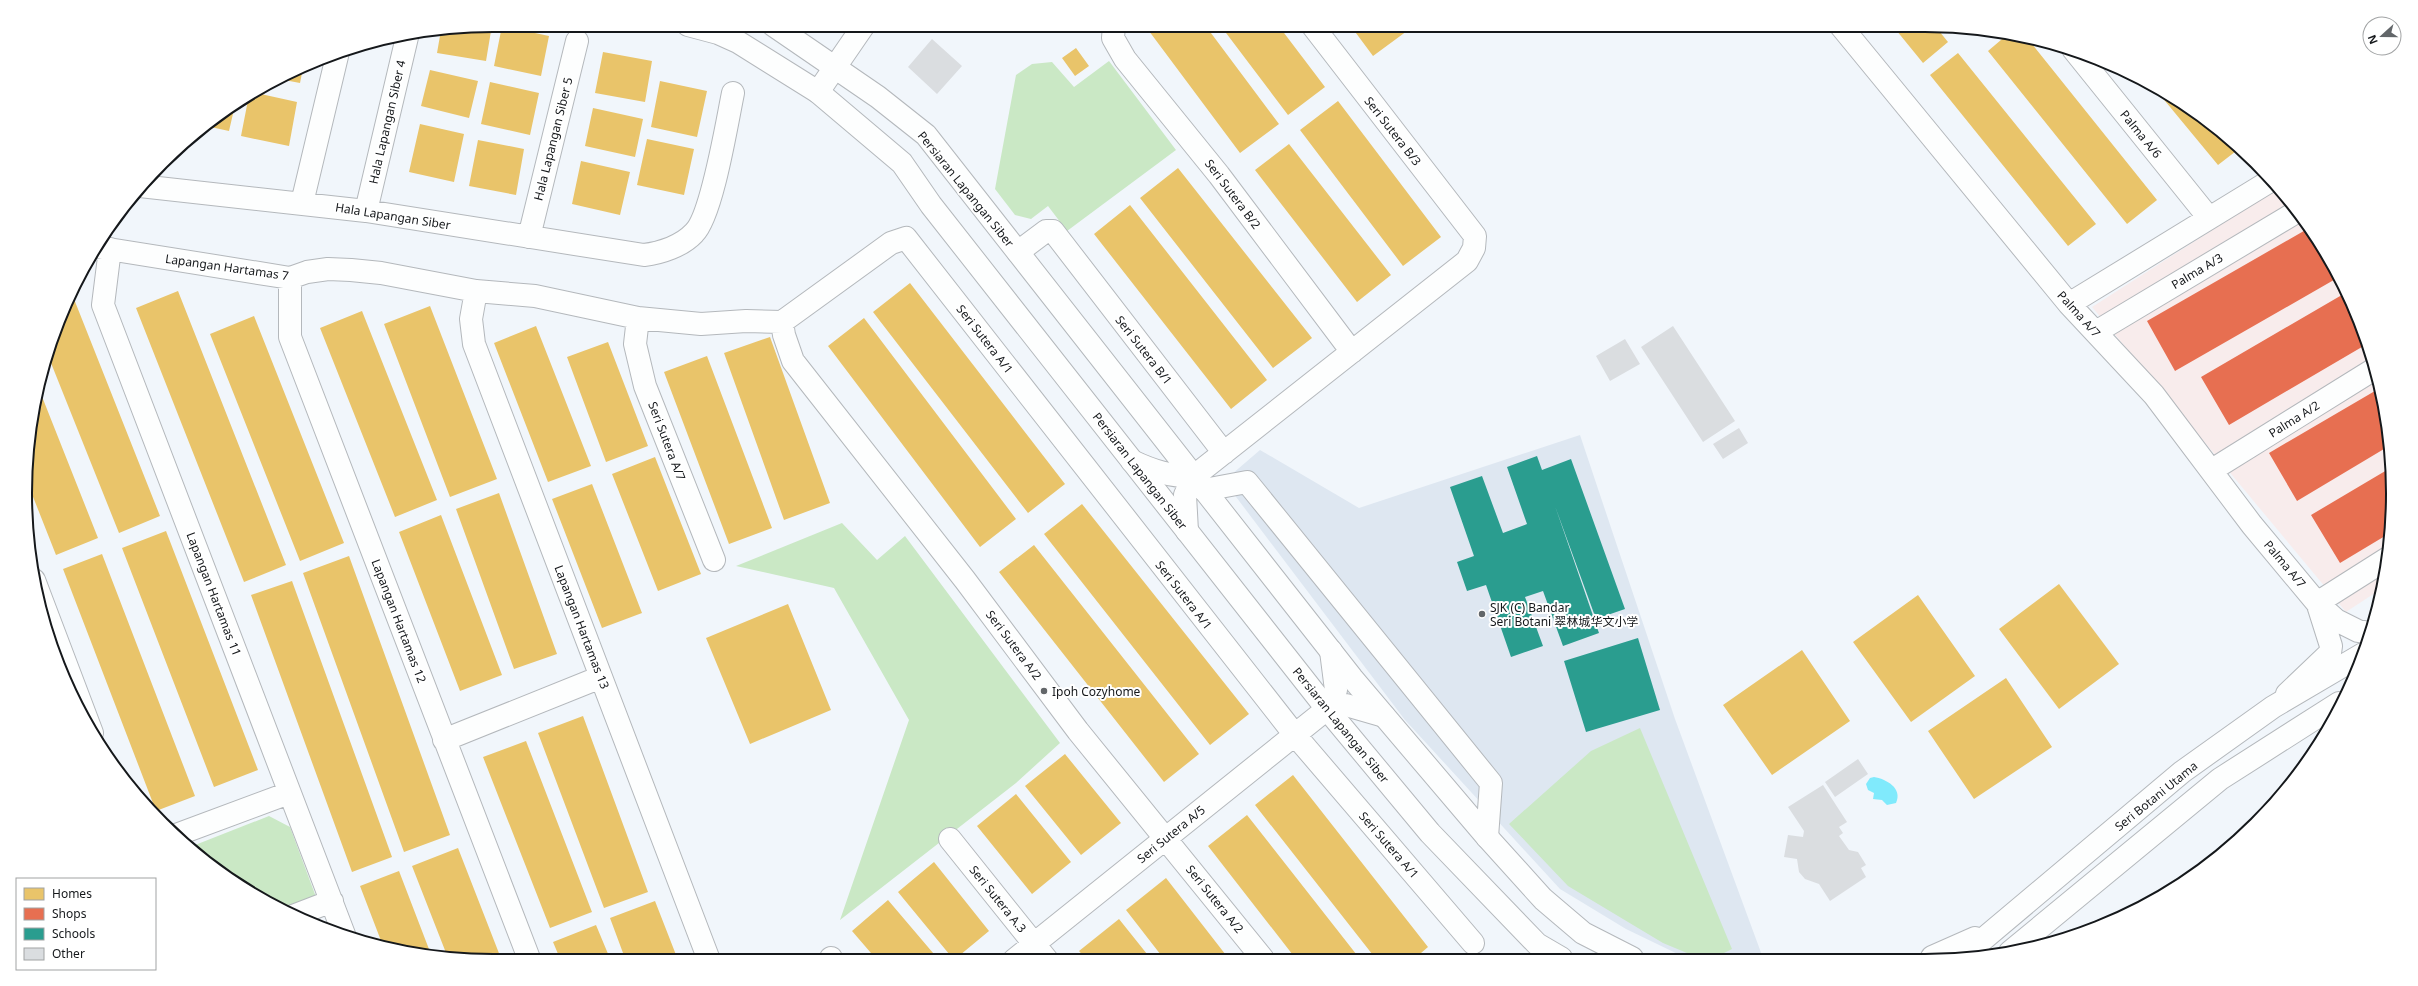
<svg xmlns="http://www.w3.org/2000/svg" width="2418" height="986" font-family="'Noto Sans','Noto Sans SC',sans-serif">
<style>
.commercial{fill:#f8ecec}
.built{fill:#dee7f1}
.green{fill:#cae8c5}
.water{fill:#80eafc}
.homes{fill:#e9c46a}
.shops{fill:#e76f51}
.schools{fill:#2a9d8f}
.building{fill:#dadde0}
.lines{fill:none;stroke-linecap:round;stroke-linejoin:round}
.minor-casing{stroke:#b4b8bc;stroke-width:24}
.major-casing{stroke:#b4b8bc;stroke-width:24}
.minor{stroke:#fdfefe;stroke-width:22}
.major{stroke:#fdfefe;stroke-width:22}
.poi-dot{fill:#626669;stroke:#fff;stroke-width:1.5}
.labels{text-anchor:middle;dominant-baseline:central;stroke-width:4;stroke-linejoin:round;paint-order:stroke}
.street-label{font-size:12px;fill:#15181b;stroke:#fff}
.poi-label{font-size:12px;fill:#15181b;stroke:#fff;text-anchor:start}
.rim{fill:none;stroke:#15181b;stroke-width:2}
</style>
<rect width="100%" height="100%" fill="#f1f6fb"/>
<!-- commercial -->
<path class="commercial" d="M 2278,188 L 2296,208 L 2345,286 L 2377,372 L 2392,462 L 2389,554 L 2381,589 L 2346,612 L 2092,307 Z"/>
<!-- built -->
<path class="built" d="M 1580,435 L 1675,719 L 1763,958 L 1686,958 L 1626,929 L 1560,889 L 1405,720 L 1224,481 L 1260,450 L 1359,508 Z"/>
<!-- green -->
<path class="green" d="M 1109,61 L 1176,150 L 1067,231 L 1048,206 L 1031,219 L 1015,215 L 995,189 L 1016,75 L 1032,64 L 1052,62 L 1074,87 Z
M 842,523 L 877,560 L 905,536 L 1060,743 L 1016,783 L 840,920 L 909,720 L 834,588 L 736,566 Z
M 1640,728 L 1732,949 L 1714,958 L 1699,958 L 1663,943 L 1568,886 L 1509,824 L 1591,751 Z
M 269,816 L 290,827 L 316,897 L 282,910 L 208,864 L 190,847 Z"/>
<!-- water -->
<path class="water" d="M 1874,777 C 1886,779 1903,788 1896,803 L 1887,805 L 1882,800 L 1873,799 L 1874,793 L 1868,790 L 1866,784 L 1870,778 Z"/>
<!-- homes -->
<path class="homes" d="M 492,25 L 486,61 L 437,53 L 441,30 Z
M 1156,25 L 1205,25 L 1279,124 L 1240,153 L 1149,31 Z
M 1220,25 L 1278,25 L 1325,87 L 1288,115 Z
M 1350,25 L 1403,25 L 1407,31 L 1373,56 Z
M 1892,25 L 1935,26 L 1948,42 L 1923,63 Z
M 502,26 L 549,36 L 541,76 L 494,66 Z
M 2008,34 L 2028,39 L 2157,200 L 2127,224 L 1988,51 Z
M 1076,48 L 1089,66 L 1075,76 L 1062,58 Z
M 603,52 L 652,61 L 645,102 L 595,93 Z
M 1958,53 L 2096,224 L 2068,246 L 1930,75 Z
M 303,68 L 300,83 L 279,79 L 283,77 Z
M 430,70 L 478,81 L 469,118 L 421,106 Z
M 660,81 L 707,91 L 697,137 L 651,127 Z
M 490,82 L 539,93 L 530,135 L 481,124 Z
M 2151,84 L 2233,141 L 2240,148 L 2218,165 Z
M 252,92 L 297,102 L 289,146 L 241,136 L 249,95 Z
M 1338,101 L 1441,237 L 1403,266 L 1300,130 Z
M 235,105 L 229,131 L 206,126 Z
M 593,108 L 643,119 L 635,157 L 585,146 Z
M 420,124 L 464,134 L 454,182 L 409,172 Z
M 647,139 L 694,149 L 684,195 L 637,185 Z
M 478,140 L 524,149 L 516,195 L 469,186 Z
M 1289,144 L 1391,275 L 1357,302 L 1255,170 Z
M 581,161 L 630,172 L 620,215 L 572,204 Z
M 1178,168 L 1312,338 L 1273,368 L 1140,198 Z
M 1130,205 L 1267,380 L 1231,409 L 1094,234 Z
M 910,283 L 1065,484 L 1028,513 L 873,312 Z
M 178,291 L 286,565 L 244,582 L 136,308 Z
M 72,294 L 160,516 L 119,533 L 47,353 Z
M 430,306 L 497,479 L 450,497 L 384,324 Z
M 362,311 L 437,500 L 395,517 L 320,328 Z
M 254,316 L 344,543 L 300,561 L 210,334 Z
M 864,318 L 1016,519 L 980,547 L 828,346 Z
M 536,326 L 591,466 L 548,482 L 494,343 Z
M 770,337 L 830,503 L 784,520 L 724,353 Z
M 608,342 L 648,446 L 606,462 L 567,357 Z
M 707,356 L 772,528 L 729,544 L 664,372 Z
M 39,389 L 98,538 L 56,555 L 26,479 L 29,432 Z
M 655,457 L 701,574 L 658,591 L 612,474 Z
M 592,484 L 642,613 L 602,628 L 552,499 Z
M 499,493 L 557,654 L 514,669 L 456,509 Z
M 1082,504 L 1249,714 L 1210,745 L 1044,534 Z
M 441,515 L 502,675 L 460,691 L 399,532 Z
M 166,531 L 258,770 L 214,787 L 122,548 Z
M 1034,545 L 1199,754 L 1164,782 L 999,572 Z
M 102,554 L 195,796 L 156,811 L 63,569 Z
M 349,556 L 450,835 L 404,852 L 303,573 Z
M 292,581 L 392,857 L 352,872 L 251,595 Z
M 2059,584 L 2119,664 L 2059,709 L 1999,629 Z
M 1918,595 L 1975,676 L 1911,722 L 1853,642 Z
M 788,604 L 831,710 L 750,744 L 706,638 Z
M 1802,650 L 1850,721 L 1772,775 L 1723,705 Z
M 2006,678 L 2052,747 L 1974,799 L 1928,731 Z
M 583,716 L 648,892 L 604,908 L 538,733 Z
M 526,741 L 592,912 L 550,928 L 483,757 Z
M 1065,754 L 1121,823 L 1081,855 L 1025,786 Z
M 1293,775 L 1428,947 L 1414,959 L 1376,959 L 1255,805 Z
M 1016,794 L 1071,862 L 1032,894 L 977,826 Z
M 1247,815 L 1360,959 L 1296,959 L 1208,846 Z
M 458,848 L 502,961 L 448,958 L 412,866 Z
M 934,862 L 989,931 L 954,960 L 898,892 Z
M 399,871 L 432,957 L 383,946 L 360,886 Z
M 1166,878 L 1229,959 L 1164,959 L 1126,910 Z
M 888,900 L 939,960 L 877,960 L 852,931 Z
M 655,901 L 678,960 L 626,961 L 610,918 Z
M 1119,919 L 1151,959 L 1086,959 L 1079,951 Z
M 596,925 L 611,961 L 561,961 L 553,942 Z"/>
<!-- shops -->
<path class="shops" d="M 2309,228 L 2339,277 L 2175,371 L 2147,321 Z
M 2347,292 L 2367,344 L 2229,425 L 2201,377 Z
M 2380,388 L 2389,446 L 2297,501 L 2269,453 Z
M 2392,467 L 2390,533 L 2340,563 L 2311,515 Z"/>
<!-- schools -->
<path class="schools" d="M 1537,456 L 1542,470 L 1571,459 L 1625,609 L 1596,619 L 1555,506 L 1599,633 L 1563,646 L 1543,591 L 1525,597 L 1543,646 L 1511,657 L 1486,585 L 1467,591 L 1457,562 L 1474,556 L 1450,487 L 1482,476 L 1503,533 L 1527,524 L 1507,467 Z
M 1638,638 L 1660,710 L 1586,732 L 1564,661 Z"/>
<!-- building -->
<path class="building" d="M 932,39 L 962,66 L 937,94 L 908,67 Z
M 1673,326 L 1735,421 L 1703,442 L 1641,347 Z
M 1625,339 L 1640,364 L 1610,381 L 1596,356 Z
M 1739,428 L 1748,443 L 1723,459 L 1713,444 Z
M 1858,759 L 1868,774 L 1835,797 L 1825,782 Z
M 1823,785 L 1847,822 L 1839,827 L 1843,833 L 1839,836 L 1849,850 L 1858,852 L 1866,865 L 1861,868 L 1866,877 L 1830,901 L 1819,884 L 1805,879 L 1799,872 L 1797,859 L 1784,857 L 1788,835 L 1803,837 L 1804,831 L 1788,807 Z"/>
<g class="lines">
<defs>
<path id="minor" d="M 1114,25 L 1113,38 L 1125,59 L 1219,175 L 1352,352
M 1840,25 L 2069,304 L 2154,395 L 2252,525 L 2317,603 L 2336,620 L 2358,631 L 2371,633
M 2073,49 L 2209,218
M 818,92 L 864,25
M 140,186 L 366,211 L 644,255 C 661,253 682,246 694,233 C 712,216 727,122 733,93
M 302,203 L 338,52
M 366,211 L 408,33
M 529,237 L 577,41
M 96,247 L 290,278 L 307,272 L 328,269 L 351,270 L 381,273 L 476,291 L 535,296 L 638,318 L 701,324 L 746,321 L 782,322 L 891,243 L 906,238 L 1295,735 L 1473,943
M 110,249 L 103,305 L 345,937
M 1018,252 L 1046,231 L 1053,231 L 1224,453
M 290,278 L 290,337 L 530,961
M 476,291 L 471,319 L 474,344 L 709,960
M 2069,304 L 2270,181
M 638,318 L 635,344 L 645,386 L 714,560
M 782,322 L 784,335 L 793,361 L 965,580 L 1078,731 L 1263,959
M 2096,332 L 2298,211
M 1132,461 C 1153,471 1170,476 1193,477
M 2212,470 L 2376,368
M 1204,490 L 1247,482 L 1491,783 L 1487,837
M 1187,531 L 1185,495 L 1193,477 L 1467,261 L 1474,248 L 1475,236 L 1312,25
M 34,580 L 92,733
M 2317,603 L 2388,558
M 2287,694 L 2330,653 L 2331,646 L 2318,605
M 1327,709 L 1336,690 L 1331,651
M 444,740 L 601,677
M 176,835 L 289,793
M 950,839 L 1047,960
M 293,916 L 332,901
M 831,958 L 832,960
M 1014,960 L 1327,709 L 1346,705 L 1384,716"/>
<path id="major" d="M 688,25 L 718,33 L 738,42 L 818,92 L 902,163 L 931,205 L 1327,709 L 1430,833 L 1537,944 L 1561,958
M 773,25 L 878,97 L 926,135 L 1352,678 L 1487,837 L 1543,899 L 1583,933 L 1632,958
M 2010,952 L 2220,779 L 2339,703
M 1932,957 L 1975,938
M 1962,957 L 2182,772 L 2273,707 L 2363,654"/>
</defs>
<!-- minor casing -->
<use href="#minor" class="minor-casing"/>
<!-- major casing -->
<use href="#major" class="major-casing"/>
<!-- minor -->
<use href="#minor" class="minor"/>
<!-- major -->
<use href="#major" class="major"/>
</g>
<!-- markers -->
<g class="poi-dot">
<circle cx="1482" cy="614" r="4"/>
<circle cx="1044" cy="691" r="4"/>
</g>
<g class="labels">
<!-- street labels -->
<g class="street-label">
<text transform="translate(387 122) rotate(-77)">Hala Lapangan Siber 4</text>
<text transform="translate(1393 131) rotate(52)">Seri Sutera B/3</text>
<text transform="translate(2141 134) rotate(51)">Palma A/6</text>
<text transform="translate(553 139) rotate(-76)">Hala Lapangan Siber 5</text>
<text transform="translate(966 189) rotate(51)">Persiaran Lapangan Siber</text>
<text transform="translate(1233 194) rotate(53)">Seri Sutera B/2</text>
<text transform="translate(393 216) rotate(9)">Hala Lapangan Siber</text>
<text transform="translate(227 267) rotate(8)">Lapangan Hartamas 7</text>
<text transform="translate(2197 271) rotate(-31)">Palma A/3</text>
<text transform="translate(2079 314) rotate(48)">Palma A/7</text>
<text transform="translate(985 339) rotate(52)">Seri Sutera A/1</text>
<text transform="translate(1144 350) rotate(52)">Seri Sutera B/1</text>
<text transform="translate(2294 419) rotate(-32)">Palma A/2</text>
<text transform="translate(667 441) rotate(69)">Seri Sutera A/7</text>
<text transform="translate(1140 471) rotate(52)">Persiaran Lapangan Siber</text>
<text transform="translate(2285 564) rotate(50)">Palma A/7</text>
<text transform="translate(214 594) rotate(69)">Lapangan Hartamas 11</text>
<text transform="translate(1184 595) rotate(52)">Seri Sutera A/1</text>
<text transform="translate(399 621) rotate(69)">Lapangan Hartamas 12</text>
<text transform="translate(582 627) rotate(69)">Lapangan Hartamas 13</text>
<text transform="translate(1014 645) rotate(53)">Seri Sutera A/2</text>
<text transform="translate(1341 725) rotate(51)">Persiaran Lapangan Siber</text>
<text transform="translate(2156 796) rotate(-39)">Seri Botani Utama</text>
<text transform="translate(1171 834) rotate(-39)">Seri Sutera A/5</text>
<text transform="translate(1389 845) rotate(49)">Seri Sutera A/1</text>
<text transform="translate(998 899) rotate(51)">Seri Sutera A.3</text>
<text transform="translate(1215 899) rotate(51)">Seri Sutera A/2</text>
</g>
<!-- poi labels -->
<g class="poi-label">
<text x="1490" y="607">SJK (C) Bandar<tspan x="1490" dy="14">Seri Botani 翠林城华文小学</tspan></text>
<text x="1052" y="691">Ipoh Cozyhome</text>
</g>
</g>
<!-- crop -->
<path d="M0 0H2418V986H0ZM493 32H1925A461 461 0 0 1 2386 493V493A461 461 0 0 1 1925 954H493A461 461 0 0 1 32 493V493A461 461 0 0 1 493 32Z" fill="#fff" fill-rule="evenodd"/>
<path class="rim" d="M493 32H1925A461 461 0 0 1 2386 493V493A461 461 0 0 1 1925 954H493A461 461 0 0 1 32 493V493A461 461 0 0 1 493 32Z"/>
<!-- legend -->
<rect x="16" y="878" width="140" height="92" fill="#ffffff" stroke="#a1a3a4"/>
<rect x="24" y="888" width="20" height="12" fill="#e9c46a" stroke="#a1a3a4"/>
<text x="52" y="898" font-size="12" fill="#15181b">Homes</text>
<rect x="24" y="908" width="20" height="12" fill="#e76f51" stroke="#a1a3a4"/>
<text x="52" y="918" font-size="12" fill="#15181b">Shops</text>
<rect x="24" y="928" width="20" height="12" fill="#2a9d8f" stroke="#a1a3a4"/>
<text x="52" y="938" font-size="12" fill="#15181b">Schools</text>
<rect x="24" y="948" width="20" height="12" fill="#dadde0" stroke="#a1a3a4"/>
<text x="52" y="958" font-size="12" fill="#15181b">Other</text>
<!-- north arrow -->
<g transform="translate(2382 36) rotate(249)"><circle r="19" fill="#ffffff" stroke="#a1a3a4"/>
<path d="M0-3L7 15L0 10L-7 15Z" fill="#626669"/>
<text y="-6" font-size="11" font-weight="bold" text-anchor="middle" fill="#15181b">N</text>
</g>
</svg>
